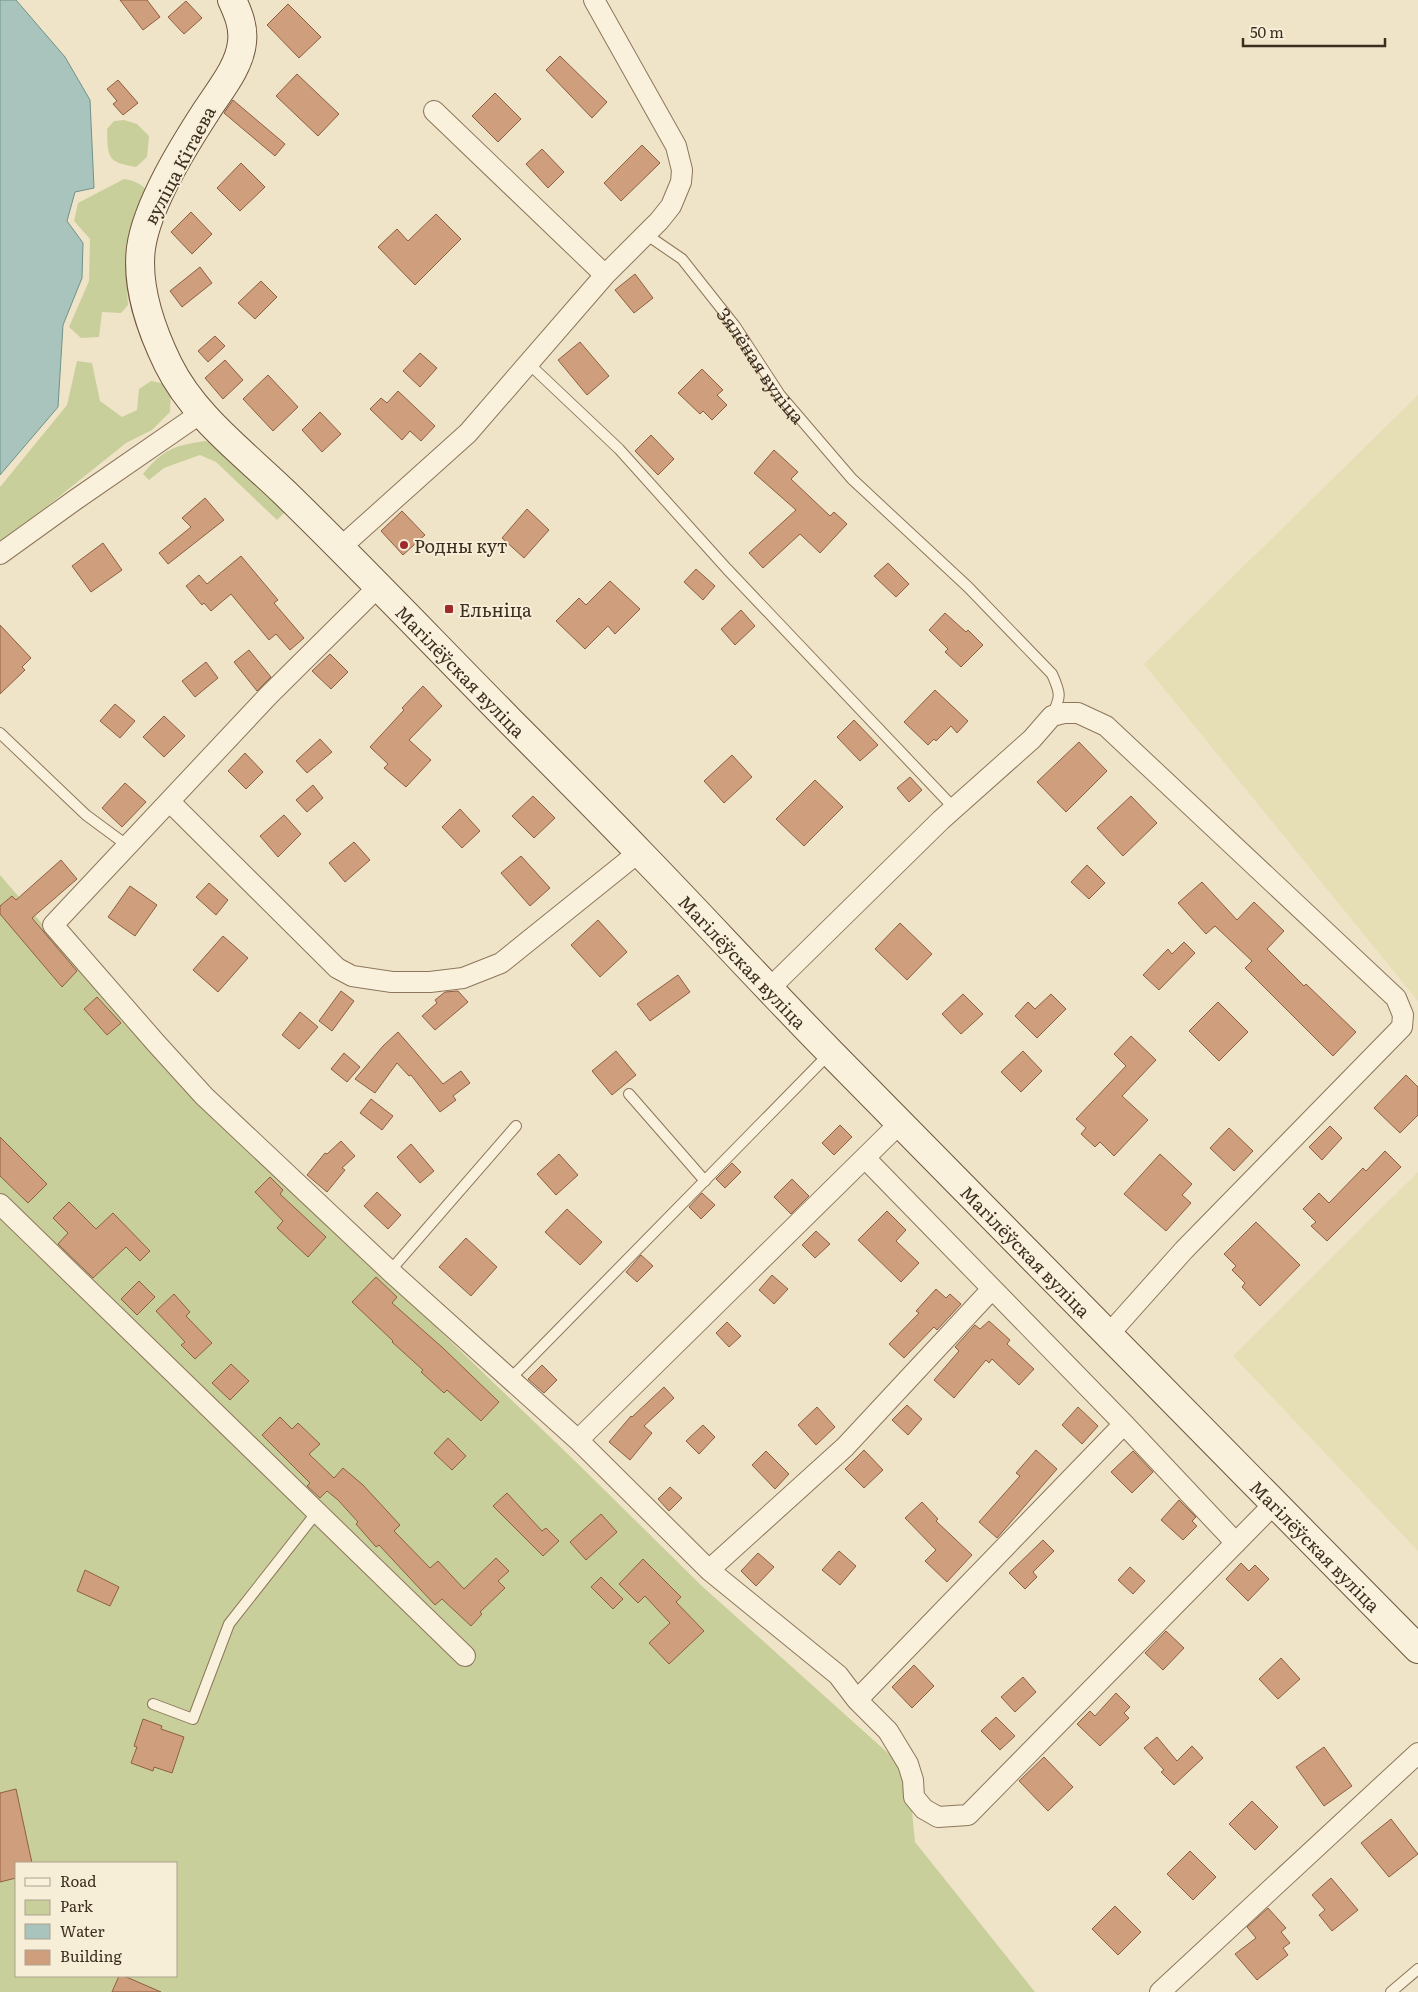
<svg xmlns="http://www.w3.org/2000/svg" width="1418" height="1992" font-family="Literata,serif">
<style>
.farmland{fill:#e6deb5}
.green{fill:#c9cf9b;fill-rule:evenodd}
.water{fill:#a9c4bc;stroke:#6f938a}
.building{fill:#cf9f7d;stroke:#8d5f41}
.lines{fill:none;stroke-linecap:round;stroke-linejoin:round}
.lane-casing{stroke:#8d765c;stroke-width:12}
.street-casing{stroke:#8d765c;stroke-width:22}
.secondary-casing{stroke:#6f573f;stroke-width:30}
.lane{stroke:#faf1dc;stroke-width:10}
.street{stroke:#faf1dc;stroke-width:20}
.secondary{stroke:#faf1dc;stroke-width:28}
.poi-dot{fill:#9e2a2b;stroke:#f7eed8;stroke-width:2}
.labels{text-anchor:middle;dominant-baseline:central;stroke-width:4;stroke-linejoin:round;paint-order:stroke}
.street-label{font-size:18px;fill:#3d2e20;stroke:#f7eed8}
.poi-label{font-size:18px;fill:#3d2e20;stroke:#f7eed8;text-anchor:start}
</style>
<rect width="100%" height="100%" fill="#f0e4c8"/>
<!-- farmland -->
<path class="farmland" d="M 1418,395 L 1418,1001 L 1144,664 Z
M 1418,1172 L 1418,1551 L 1233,1356 Z"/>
<!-- green -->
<path class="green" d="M 124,120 L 137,124 L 149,136 L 147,157 L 136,167 C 106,162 108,157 107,129 L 114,121 Z
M 124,179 C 136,181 142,184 149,193 L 134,239 L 126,272 L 128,305 L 121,313 L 102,312 L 99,337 L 81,338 L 69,327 L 89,281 L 90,239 L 74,221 L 78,203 Z
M 77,361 L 92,363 L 100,401 L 122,417 L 137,410 L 139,389 L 151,381 L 161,383 L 171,390 L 170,412 L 152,430 L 126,443 L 0,544 L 0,487 L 67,405 Z
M 205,441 L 225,445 L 287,510 L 277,520 L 216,462 L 200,455 L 164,468 L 149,480 L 143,474 C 164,449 173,446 205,441 Z
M 0,875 L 196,1102 L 385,1278 L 575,1461 L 704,1588 L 908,1771 L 915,1842 L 1035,1992 L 0,1992 ZM 16,1863 L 176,1863 L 176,1976 L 16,1976 Z"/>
<!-- water -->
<path class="water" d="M 0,0 L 16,0 L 65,57 L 90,100 L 94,188 L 75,192 L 67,221 L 83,243 L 82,278 L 63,325 L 58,407 L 0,475 Z"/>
<!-- building -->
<path class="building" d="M 120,0 L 147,0 L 160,17 L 143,30 Z
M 186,1 L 202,18 L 184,34 L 168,17 Z
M 288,4 L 321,37 L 299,58 L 267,25 Z
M 560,56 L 607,102 L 592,118 L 546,70 Z
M 297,74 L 339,114 L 318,136 L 276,96 Z
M 118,80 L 138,103 L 123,115 L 113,104 L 117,101 L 107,89 Z
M 495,93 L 521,119 L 498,142 L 472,116 Z
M 233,100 L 285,144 L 275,156 L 224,113 Z
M 642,145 L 660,163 L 621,201 L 604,183 Z
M 542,149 L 564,172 L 548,188 L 526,164 Z
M 241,163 L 265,187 L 240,211 L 217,188 Z
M 191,212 L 212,234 L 192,254 L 171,232 Z
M 436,214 L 461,239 L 415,285 L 378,247 L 397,229 L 408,241 Z
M 200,267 L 212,283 L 182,307 L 170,291 Z
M 635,274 L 653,298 L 634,313 L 615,290 Z
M 261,281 L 277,297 L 255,319 L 238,303 Z
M 215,336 L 225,346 L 208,362 L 198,351 Z
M 580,342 L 609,376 L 587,395 L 558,360 Z
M 420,353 L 437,368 L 420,387 L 403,371 Z
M 225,360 L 243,380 L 223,399 L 205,378 Z
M 702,369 L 723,390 L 717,395 L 727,405 L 712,420 L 703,411 L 700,414 L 678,393 Z
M 268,375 L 298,407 L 273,431 L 243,399 Z
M 398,391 L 435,426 L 421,441 L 410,431 L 402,440 L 370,409 L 381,398 L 387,403 Z
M 320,412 L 341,434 L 322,452 L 302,430 Z
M 651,435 L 674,459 L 658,475 L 635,451 Z
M 774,450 L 798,472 L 791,479 L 830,516 L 834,512 L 847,524 L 820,553 L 800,534 L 763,568 L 749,553 L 796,510 L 754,473 Z
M 205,498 L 224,520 L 168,564 L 159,553 L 191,527 L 182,518 Z
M 527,509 L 549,530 L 524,558 L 502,538 Z
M 402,511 L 425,535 L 403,555 L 381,531 Z
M 103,543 L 122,570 L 91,592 L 72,566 Z
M 241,556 L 278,600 L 274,603 L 304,638 L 290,650 L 276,634 L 269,640 L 231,594 L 211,611 L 204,603 L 202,605 L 186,586 L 199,575 L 207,584 Z
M 888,563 L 909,584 L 896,597 L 874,576 Z
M 696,569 L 715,586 L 703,600 L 684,582 Z
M 610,581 L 640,609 L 615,634 L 608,626 L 585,649 L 556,621 L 579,598 L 586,605 Z
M 741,610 L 755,626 L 735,645 L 721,629 Z
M 945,613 L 966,632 L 968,630 L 983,645 L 961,667 L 945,652 L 948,649 L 929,630 Z
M 0,625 L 31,658 L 22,667 L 25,670 L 0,694 Z
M 249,650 L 271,677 L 257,691 L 234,662 Z
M 330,654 L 348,672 L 331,689 L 312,671 Z
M 206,662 L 218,678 L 195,697 L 182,681 Z
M 423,686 L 442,706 L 409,740 L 431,760 L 406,787 L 384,768 L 388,764 L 370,747 L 404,710 L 402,708 Z
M 935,690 L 968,721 L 957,733 L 951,726 L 936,741 L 934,739 L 928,745 L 904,722 Z
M 115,704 L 135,721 L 120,738 L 100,721 Z
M 164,716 L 185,736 L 164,757 L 143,737 Z
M 854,720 L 878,745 L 860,761 L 837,737 Z
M 320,739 L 332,752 L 307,773 L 296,761 Z
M 1079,742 L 1107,771 L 1066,812 L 1037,782 Z
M 245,753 L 263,772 L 246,789 L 228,771 Z
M 732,755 L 752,777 L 724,803 L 704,781 Z
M 910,777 L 922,790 L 909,802 L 897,788 Z
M 815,780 L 843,807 L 804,846 L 776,819 Z
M 125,783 L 146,802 L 122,827 L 102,808 Z
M 313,785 L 323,798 L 307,812 L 296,800 Z
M 533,796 L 555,818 L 534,838 L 512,816 Z
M 1131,796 L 1157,823 L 1123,856 L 1097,828 Z
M 460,809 L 480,831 L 462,848 L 442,827 Z
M 284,815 L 301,834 L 278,857 L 260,836 Z
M 354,842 L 370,860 L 345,882 L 329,863 Z
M 521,856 L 550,888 L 530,906 L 501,873 Z
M 61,860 L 77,879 L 32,918 L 77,971 L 62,987 L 0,914 L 0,906 L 12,896 L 16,900 Z
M 1087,865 L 1105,883 L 1089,899 L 1071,882 Z
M 1202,882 L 1237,920 L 1254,902 L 1284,931 L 1267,949 L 1304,986 L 1306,984 L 1356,1032 L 1333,1056 L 1245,968 L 1252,961 L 1215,926 L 1206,934 L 1178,903 Z
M 209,883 L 228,900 L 216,915 L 196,897 Z
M 130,886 L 157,905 L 135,936 L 108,917 Z
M 598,920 L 627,952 L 600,977 L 571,945 Z
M 900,923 L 932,954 L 907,980 L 875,949 Z
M 223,936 L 248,958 L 218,992 L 193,970 Z
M 1184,942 L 1195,953 L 1159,990 L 1143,975 L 1168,949 L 1172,954 Z
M 678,975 L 690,992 L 650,1021 L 637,1004 Z
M 341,991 L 354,1001 L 332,1031 L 319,1021 Z
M 458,991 L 468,1002 L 435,1030 L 422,1016 L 437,1003 L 435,1000 L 445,992 Z
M 963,994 L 983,1014 L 961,1034 L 942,1014 Z
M 1051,994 L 1066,1009 L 1037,1038 L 1015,1016 L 1028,1002 L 1035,1009 Z
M 97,997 L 121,1023 L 107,1035 L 84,1009 Z
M 1218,1002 L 1248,1032 L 1219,1061 L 1189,1031 Z
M 300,1012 L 318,1027 L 299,1049 L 282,1035 Z
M 398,1032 L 443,1084 L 461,1071 L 470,1083 L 453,1096 L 456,1100 L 440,1112 L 411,1075 L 409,1076 L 397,1063 L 375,1093 L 355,1079 L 383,1046 Z
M 1131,1036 L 1156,1060 L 1122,1096 L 1148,1120 L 1114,1156 L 1100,1142 L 1095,1147 L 1081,1134 L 1086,1128 L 1076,1119 L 1126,1066 L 1114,1054 Z
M 616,1051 L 636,1075 L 612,1095 L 592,1071 Z
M 1023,1051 L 1042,1071 L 1021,1092 L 1001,1072 Z
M 344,1053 L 360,1067 L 347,1082 L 331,1069 Z
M 1406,1075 L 1418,1087 L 1418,1115 L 1400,1133 L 1374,1108 Z
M 371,1099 L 393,1116 L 382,1130 L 360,1113 Z
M 840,1125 L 852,1137 L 834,1155 L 822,1143 Z
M 1330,1126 L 1342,1138 L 1322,1160 L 1309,1147 Z
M 1229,1128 L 1253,1151 L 1234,1171 L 1210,1148 Z
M 0,1137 L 47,1184 L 28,1203 L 0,1176 Z
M 341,1141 L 355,1156 L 342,1168 L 345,1170 L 327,1192 L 307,1175 L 325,1153 L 327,1154 Z
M 411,1144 L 434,1171 L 420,1183 L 397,1157 Z
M 1385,1151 L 1401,1167 L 1327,1241 L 1311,1226 L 1316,1222 L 1303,1209 L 1319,1193 L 1329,1203 L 1363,1168 L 1366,1171 Z
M 559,1154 L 578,1175 L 556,1195 L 537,1174 Z
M 1160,1154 L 1192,1184 L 1182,1195 L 1191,1203 L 1166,1231 L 1124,1194 Z
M 732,1163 L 741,1172 L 725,1188 L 716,1179 Z
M 270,1177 L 283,1190 L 280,1194 L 326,1237 L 308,1257 L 277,1228 L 283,1221 L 255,1192 Z
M 792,1179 L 809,1196 L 791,1214 L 774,1197 Z
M 377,1192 L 401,1215 L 388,1229 L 364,1206 Z
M 702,1193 L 715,1205 L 701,1219 L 689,1207 Z
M 69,1202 L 96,1229 L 113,1213 L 150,1251 L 140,1261 L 126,1247 L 93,1278 L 58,1244 L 68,1233 L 53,1218 Z
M 567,1209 L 602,1242 L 580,1265 L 545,1232 Z
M 887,1211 L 906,1230 L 896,1241 L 919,1263 L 901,1282 L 858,1240 Z
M 1256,1222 L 1300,1265 L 1260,1306 L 1242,1287 L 1245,1283 L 1232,1270 L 1236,1266 L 1224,1254 Z
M 816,1231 L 830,1244 L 815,1258 L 802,1245 Z
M 466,1238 L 497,1267 L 471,1296 L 439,1267 Z
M 641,1255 L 653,1266 L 637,1282 L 626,1272 Z
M 772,1275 L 788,1289 L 774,1304 L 759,1290 Z
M 376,1277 L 397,1297 L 392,1303 L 443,1348 L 499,1402 L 481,1421 L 447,1390 L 444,1393 L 421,1372 L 423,1370 L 392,1342 L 393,1341 L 352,1302 Z
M 139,1281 L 155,1297 L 137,1315 L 121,1299 Z
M 936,1289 L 946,1298 L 950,1294 L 961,1304 L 937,1330 L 934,1327 L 904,1358 L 889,1344 L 919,1313 L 916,1311 Z
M 174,1294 L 190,1312 L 186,1316 L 212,1343 L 195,1359 L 181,1345 L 185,1342 L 156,1311 Z
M 989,1321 L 1010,1340 L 1007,1344 L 1034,1369 L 1019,1385 L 992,1359 L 989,1363 L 986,1360 L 954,1398 L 934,1380 L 959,1351 L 955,1347 L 975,1325 L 980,1329 Z
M 727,1322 L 741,1336 L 729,1347 L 716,1333 Z
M 231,1364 L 249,1381 L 230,1400 L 212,1383 Z
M 542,1365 L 557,1380 L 544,1393 L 528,1379 Z
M 664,1387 L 674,1398 L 644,1426 L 652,1433 L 630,1460 L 609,1442 L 631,1416 L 632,1417 Z
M 907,1405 L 922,1419 L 908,1435 L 892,1420 Z
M 817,1407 L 835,1427 L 816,1445 L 798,1425 Z
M 1078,1407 L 1098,1426 L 1082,1444 L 1062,1425 Z
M 280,1417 L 292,1429 L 298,1423 L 320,1444 L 309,1454 L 334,1478 L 343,1468 L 363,1485 L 400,1525 L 394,1531 L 430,1568 L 438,1561 L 464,1589 L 496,1558 L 509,1571 L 498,1581 L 505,1588 L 480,1612 L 482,1614 L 471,1626 L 442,1599 L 435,1605 L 379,1545 L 376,1547 L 356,1524 L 358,1522 L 338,1500 L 327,1491 L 320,1498 L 307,1486 L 310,1483 L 262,1435 Z
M 703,1425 L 715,1437 L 699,1454 L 686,1441 Z
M 448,1438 L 466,1456 L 452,1470 L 434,1453 Z
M 864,1450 L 883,1470 L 864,1488 L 845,1469 Z
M 1036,1450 L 1057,1469 L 997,1538 L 979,1522 L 1020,1476 L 1016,1473 Z
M 766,1451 L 789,1474 L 775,1489 L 752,1465 Z
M 1133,1451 L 1153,1472 L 1132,1493 L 1111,1472 Z
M 670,1487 L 682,1498 L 669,1511 L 658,1499 Z
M 507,1493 L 542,1531 L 546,1528 L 559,1541 L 543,1556 L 493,1506 Z
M 1179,1500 L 1196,1517 L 1192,1521 L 1197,1526 L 1183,1540 L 1161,1520 Z
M 922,1502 L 938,1519 L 936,1521 L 972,1555 L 947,1582 L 925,1561 L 936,1550 L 905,1518 Z
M 601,1514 L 617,1532 L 586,1560 L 570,1542 Z
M 1043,1540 L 1054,1551 L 1033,1572 L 1037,1577 L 1025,1589 L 1009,1573 Z
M 839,1551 L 856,1566 L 840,1585 L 822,1570 Z
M 758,1553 L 774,1567 L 756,1586 L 741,1571 Z
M 643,1559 L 681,1597 L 676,1602 L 704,1631 L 669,1664 L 649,1643 L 670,1623 L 645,1596 L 638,1603 L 619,1584 Z
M 1241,1563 L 1249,1571 L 1255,1565 L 1269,1579 L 1248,1601 L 1226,1579 Z
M 1130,1567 L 1145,1581 L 1133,1594 L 1118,1580 Z
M 85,1570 L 119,1587 L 110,1606 L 77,1591 Z
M 601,1577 L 623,1599 L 613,1609 L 591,1587 Z
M 1166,1631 L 1184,1648 L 1163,1670 L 1145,1653 Z
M 1281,1658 L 1300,1679 L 1278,1699 L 1259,1679 Z
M 914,1665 L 934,1686 L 912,1708 L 892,1687 Z
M 1023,1677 L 1036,1692 L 1015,1712 L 1001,1697 Z
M 1116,1693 L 1130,1707 L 1124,1713 L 1129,1718 L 1100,1746 L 1077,1724 L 1090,1711 L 1095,1716 Z
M 996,1717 L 1015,1736 L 1000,1750 L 981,1731 Z
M 143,1719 L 162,1726 L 161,1729 L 184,1737 L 172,1773 L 154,1767 L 153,1771 L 131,1763 L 137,1747 L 134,1746 Z
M 1157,1737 L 1177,1761 L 1192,1746 L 1203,1758 L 1174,1785 L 1161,1772 L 1164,1770 L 1144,1748 Z
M 1324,1747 L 1352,1786 L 1324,1806 L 1296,1767 Z
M 1044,1757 L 1073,1787 L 1048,1811 L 1019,1781 Z
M 16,1789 L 32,1863 L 16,1863 L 16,1878 L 0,1882 L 0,1793 Z
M 1252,1801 L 1278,1827 L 1255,1850 L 1229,1824 Z
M 1391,1819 L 1418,1854 L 1389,1877 L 1361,1843 Z
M 1190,1851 L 1216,1877 L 1193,1900 L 1167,1874 Z
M 1331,1878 L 1358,1910 L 1332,1931 L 1319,1915 L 1325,1910 L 1312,1895 Z
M 1115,1906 L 1141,1932 L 1118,1955 L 1092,1929 Z
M 1268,1908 L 1286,1928 L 1281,1932 L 1290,1943 L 1283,1948 L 1288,1955 L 1257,1980 L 1235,1954 L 1256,1938 L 1247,1927 Z
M 119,1976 L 124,1976 L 161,1992 L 112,1992 Z"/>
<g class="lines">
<defs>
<g id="lane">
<path id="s1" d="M 647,235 L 682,259 L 735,326 L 780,395 L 852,479 L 968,587 L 1052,674 C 1061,694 1061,696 1052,716"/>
<path d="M 528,363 L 619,449 L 727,569 L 954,808"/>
<path d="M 0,733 L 86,815 L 128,846"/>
<path d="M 629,1094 L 705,1181"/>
<path d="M 390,1271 L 516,1126"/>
<path d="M 511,1378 L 830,1053"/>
<path d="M 153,1704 L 193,1719 L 229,1624 L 317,1512"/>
<path d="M 1391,1992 L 1418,1969"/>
</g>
<path id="street" d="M 434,111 L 605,275
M 340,548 L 468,433 L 605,275 L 659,221 L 671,206 L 681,182 L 682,170 L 676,146 L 594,0
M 0,554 L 75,500 L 201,413
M 378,587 L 269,695 L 53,925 L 155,1042 L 204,1096 L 390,1271 L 578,1440 L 709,1570 L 838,1675 L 857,1700 L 1124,1424
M 170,802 L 337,968 L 352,976 L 392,982 L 430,982 L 463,978 L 501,963 L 639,852
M 769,989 L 941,820 L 1032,739 L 1052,716 L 1064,713 L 1078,713 L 1106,726 L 1396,998 L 1403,1015 L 1402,1027 L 1184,1250 L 1109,1334
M 865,1158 L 1124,1424 L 1236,1543
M 0,1204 L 465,1656
M 578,1440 L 901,1122
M 709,1570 L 845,1447 L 992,1289
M 857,1700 L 888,1731 L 908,1764 L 913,1780 L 914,1797 L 924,1809 L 938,1817 L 968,1815 L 1274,1504
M 1160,1992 L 1418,1753"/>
<g id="secondary">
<path id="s2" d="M 232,0 C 238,13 244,27 242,42 C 240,66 220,90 207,110 C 183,147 147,205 141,248 C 136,288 151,329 168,364 C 194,417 244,453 286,494 C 362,568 435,645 510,721 C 554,765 598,809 641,854 C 705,920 767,988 831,1053 C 1027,1251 1222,1451 1418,1649"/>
</g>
</defs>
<!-- lane casing -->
<use href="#lane" class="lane-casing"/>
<!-- street casing -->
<use href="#street" class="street-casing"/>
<!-- secondary casing -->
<use href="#secondary" class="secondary-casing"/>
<!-- lane -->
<use href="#lane" class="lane"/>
<!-- street -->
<use href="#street" class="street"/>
<!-- secondary -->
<use href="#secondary" class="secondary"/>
</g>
<!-- markers -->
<g class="poi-dot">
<circle cx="404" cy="545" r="5"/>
<rect x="444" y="604" width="10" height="10" rx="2.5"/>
</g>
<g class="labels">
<!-- street labels -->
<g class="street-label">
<text transform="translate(179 165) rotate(-62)">вуліца Кітаева</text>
<text stroke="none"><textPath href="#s1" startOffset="175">Зялёная вуліца</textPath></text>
<text stroke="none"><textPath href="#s2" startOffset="821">Магілёўская вуліца</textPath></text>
<text stroke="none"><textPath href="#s2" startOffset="1226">Магілёўская вуліца</textPath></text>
<text stroke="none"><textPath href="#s2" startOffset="1631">Магілёўская вуліца</textPath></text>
<text stroke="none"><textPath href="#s2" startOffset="2044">Магілёўская вуліца</textPath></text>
</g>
<!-- poi labels -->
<g class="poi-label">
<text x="414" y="545">Родны кут</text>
<text x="459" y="609">Ельніца</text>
</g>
</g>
<!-- legend -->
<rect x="15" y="1862" width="162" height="115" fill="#f7eed8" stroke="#ada18e"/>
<rect x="25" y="1878" width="25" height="8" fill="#faf1dc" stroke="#ada18e"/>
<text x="60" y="1887" font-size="15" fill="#3d2e20">Road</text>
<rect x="25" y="1900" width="25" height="15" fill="#c9cf9b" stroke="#ada18e"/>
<text x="60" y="1912" font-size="15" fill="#3d2e20">Park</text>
<rect x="25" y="1924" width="25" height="15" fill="#a9c4bc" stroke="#ada18e"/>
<text x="60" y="1937" font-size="15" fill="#3d2e20">Water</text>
<rect x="25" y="1950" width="25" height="15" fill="#cf9f7d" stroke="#ada18e"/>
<text x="60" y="1962" font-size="15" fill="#3d2e20">Building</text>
<!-- scale -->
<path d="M1243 38v8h142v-8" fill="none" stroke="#3d2e20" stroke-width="2.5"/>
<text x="1250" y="38" font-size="15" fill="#3d2e20" stroke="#f7eed8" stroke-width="4" paint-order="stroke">50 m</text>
</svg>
